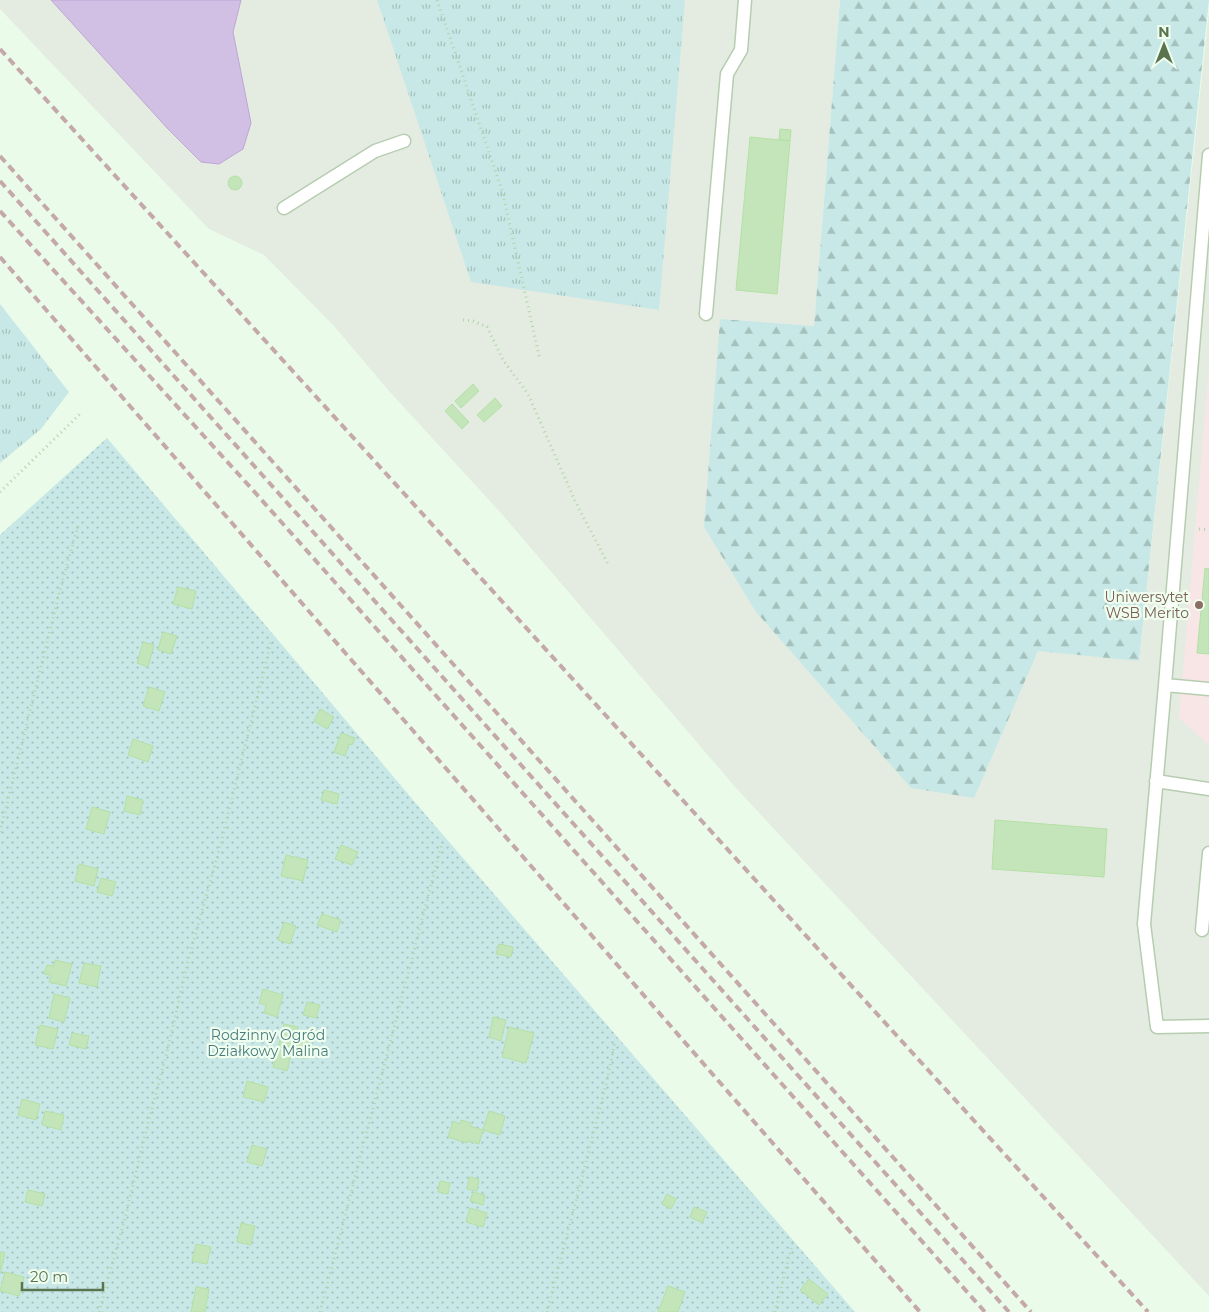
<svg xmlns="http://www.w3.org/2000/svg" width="1209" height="1312" font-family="Montserrat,sans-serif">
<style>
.industrial{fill:#e4ece2}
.education{fill:#f8e6e6}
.grass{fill:url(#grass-tufts)}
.forest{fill:url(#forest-firs)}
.garden{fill:url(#garden-dots)}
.water{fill:#d1bfe4;stroke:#bea6d5}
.building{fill:#c4e5ba;stroke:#b4e0a4}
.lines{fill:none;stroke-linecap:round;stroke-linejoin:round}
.service-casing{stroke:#b6cdb0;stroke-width:15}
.path{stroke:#b1d4a6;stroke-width:3;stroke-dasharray:1 4;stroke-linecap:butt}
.service{stroke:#fff;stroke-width:12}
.rail{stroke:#c5a8aa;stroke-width:4;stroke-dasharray:8 5;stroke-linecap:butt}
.education-dot{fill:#8d6e63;stroke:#f0feef;stroke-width:2}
.labels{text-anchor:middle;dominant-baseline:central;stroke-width:4.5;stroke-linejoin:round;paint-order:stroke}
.education-label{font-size:14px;fill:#785e54;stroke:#f0feef;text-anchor:end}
.park-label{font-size:14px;fill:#4a7b7e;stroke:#f0feef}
</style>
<defs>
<pattern id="grass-tufts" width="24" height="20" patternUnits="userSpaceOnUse" patternTransform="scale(1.25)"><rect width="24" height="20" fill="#c8e8e7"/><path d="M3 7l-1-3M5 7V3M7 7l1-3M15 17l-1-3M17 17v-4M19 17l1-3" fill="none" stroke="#a5c1bd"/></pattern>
<pattern id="forest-firs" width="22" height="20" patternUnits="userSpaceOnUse" patternTransform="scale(1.25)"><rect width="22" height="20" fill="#c8e8e7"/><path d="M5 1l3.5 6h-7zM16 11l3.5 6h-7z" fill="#a5c1bd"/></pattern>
<pattern id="garden-dots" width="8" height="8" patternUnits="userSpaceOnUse" patternTransform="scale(1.25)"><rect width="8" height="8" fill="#c8e8e7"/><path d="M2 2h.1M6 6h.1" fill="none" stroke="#a5c1bd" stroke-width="1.8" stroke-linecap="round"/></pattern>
</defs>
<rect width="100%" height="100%" fill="#eafbe9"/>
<!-- industrial -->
<path class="industrial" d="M 0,0 L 840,0 L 814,326 L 1139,661 L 1209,11 L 1209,1296 L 736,788 L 501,513 L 389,391 L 334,326 L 264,255 L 209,229 L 0,9 Z"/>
<!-- education -->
<path class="education" d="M 1209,369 L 1209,745 L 1179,718 Z"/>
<!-- grass -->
<path class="grass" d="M 377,0 L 685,0 L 659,310 L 471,282 Z
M 0,304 L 69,392 L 41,429 L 0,463 Z"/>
<!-- forest -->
<path class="forest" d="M 840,0 L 1209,0 L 1139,661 L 1038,651 L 974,798 L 911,788 L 756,612 L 704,527 L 720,319 L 814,326 Z"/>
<!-- garden -->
<path class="garden" d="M 107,438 L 425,814 L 855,1312 L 0,1312 L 0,535 Z"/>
<!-- water -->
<path class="water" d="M 51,0 L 241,0 L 233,32 L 251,123 L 243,149 L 219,164 L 201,162 L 168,129 Z"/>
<!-- building -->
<path class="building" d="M 780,129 L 791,130 L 790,141 L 779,140 Z
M 750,137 L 790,141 L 777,294 L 736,290 Z
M228 183a7 7 0 1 1 14 0a7 7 0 1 1-14 0Z
M 473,384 L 479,391 L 461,408 L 455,401 Z
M 495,398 L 502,406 L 484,422 L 477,415 Z
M 452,404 L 469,422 L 462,429 L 445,411 Z
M 1205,568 L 1209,569 L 1209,654 L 1197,653 Z
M 178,587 L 196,591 L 192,609 L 173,604 Z
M 163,632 L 177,636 L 171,654 L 158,650 Z
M 143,642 L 154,645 L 148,667 L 137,663 Z
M 149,687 L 165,692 L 159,711 L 143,706 Z
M 320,709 L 334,717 L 327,729 L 314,721 Z
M 341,733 L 355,738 L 352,745 L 349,744 L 345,756 L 334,752 Z
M 133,739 L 153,746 L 148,762 L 128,755 Z
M 324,790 L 339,794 L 337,804 L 321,800 Z
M 127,796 L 143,800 L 140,815 L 124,811 Z
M 92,807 L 110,812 L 104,834 L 86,829 Z
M 995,820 L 1107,829 L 1104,877 L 992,869 Z
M 341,845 L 358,852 L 352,865 L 335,859 Z
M 286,855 L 308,860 L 303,881 L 281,876 Z
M 79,864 L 98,869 L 94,886 L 75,881 Z
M 101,878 L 116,882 L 112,896 L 97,892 Z
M 322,914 L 341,920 L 337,932 L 317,925 Z
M 284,922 L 296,926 L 290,944 L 278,940 Z
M 499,944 L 513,947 L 511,957 L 496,954 Z
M 55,960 L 72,964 L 66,986 L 49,982 L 51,975 L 44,974 L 47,965 L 54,966 Z
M 84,963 L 101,966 L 97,987 L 79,983 Z
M 263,989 L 283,995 L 277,1017 L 264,1013 L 266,1005 L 259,1003 Z
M 54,994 L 70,998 L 64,1022 L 49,1018 Z
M 307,1002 L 320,1005 L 316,1018 L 303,1015 Z
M 493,1017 L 506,1020 L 501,1041 L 489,1037 Z
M 284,1024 L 298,1027 L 287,1071 L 273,1067 Z
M 40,1025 L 58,1029 L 53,1049 L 35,1045 Z
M 509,1027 L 534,1033 L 526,1063 L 502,1057 Z
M 297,1030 L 311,1034 L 305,1059 L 291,1056 Z
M 72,1033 L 89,1036 L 86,1049 L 69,1045 Z
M 247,1081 L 268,1087 L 264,1102 L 243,1097 Z
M 22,1099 L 40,1104 L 36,1120 L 18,1115 Z
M 45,1111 L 64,1115 L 61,1130 L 42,1125 Z
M 489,1111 L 505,1116 L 500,1135 L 483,1130 Z
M 461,1120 L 471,1123 L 470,1126 L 483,1130 L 479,1144 L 468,1141 L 467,1143 L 448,1137 L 453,1121 L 460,1124 Z
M 252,1145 L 267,1149 L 262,1166 L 247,1162 Z
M 469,1177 L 479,1179 L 477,1191 L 467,1189 Z
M 440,1181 L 450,1183 L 448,1194 L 438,1192 Z
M 28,1190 L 45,1194 L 42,1206 L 25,1202 Z
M 473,1192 L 485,1195 L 483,1205 L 470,1201 Z
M 667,1194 L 676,1199 L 671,1209 L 662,1204 Z
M 694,1207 L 707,1212 L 702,1223 L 690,1217 Z
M 470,1208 L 487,1213 L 483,1227 L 466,1222 Z
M 241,1223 L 255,1226 L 251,1245 L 237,1242 Z
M 196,1244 L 211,1247 L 207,1264 L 192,1261 Z
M 0,1252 L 5,1253 L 0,1274 Z
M 5,1272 L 24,1277 L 19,1296 L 0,1291 Z
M 809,1279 L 828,1294 L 819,1305 L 800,1290 Z
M 668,1286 L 685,1292 L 678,1312 L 658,1312 Z
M 196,1287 L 209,1289 L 205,1312 L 191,1312 Z"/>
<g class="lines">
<defs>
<path id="service" d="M 1209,155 L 1165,685 L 1144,924 L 1157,1027 L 1209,1026
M 284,208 L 375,151 L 404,141
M 706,314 L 727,74 L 741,50 L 745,0
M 1165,685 L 1209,689
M 1156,781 L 1209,789
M 1202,930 L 1209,853"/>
</defs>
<!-- service casing -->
<use href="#service" class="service-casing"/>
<!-- path -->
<path class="path" d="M 437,0 L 502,190 L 540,360
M 463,320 L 473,321 L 487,327 L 503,360 L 528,394 L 576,503 L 608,564
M 0,492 L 81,413
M 1199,529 L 1209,530
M 0,832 L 61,586 L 78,526
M 99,1312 L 125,1218 L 146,1131 L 167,1052 L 189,957 L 218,854 L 271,642
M 320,1312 L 442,843
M 547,1312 L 606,1085 L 615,1042
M 775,1312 L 793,1241"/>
<!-- service -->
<use href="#service" class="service"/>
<!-- rail -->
<path class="rail" d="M 0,49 L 1148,1312
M 0,156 L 1031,1312
M 0,181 L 1009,1312
M 0,211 L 251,488 L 985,1312
M 0,257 L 920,1312"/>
</g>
<!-- markers -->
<circle class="education-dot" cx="1199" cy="605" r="5"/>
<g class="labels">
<!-- education labels -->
<g class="education-label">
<text x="1189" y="597">Uniwersytet<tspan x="1189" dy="16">WSB Merito</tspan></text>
</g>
<!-- park labels -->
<g class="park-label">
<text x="268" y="1035">Rodzinny Ogród<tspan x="268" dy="16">Działkowy Malina</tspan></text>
</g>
</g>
<!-- north arrow -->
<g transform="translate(1164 45)" stroke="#f0feef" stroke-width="4" paint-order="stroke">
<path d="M0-4L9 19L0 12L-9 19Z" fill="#59744e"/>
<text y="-8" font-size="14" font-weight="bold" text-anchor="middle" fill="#59744e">N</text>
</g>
<!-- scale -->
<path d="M22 1282v8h81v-8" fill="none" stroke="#59744e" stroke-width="2.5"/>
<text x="30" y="1282" font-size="15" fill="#59744e" stroke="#f0feef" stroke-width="4" paint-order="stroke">20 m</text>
</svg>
